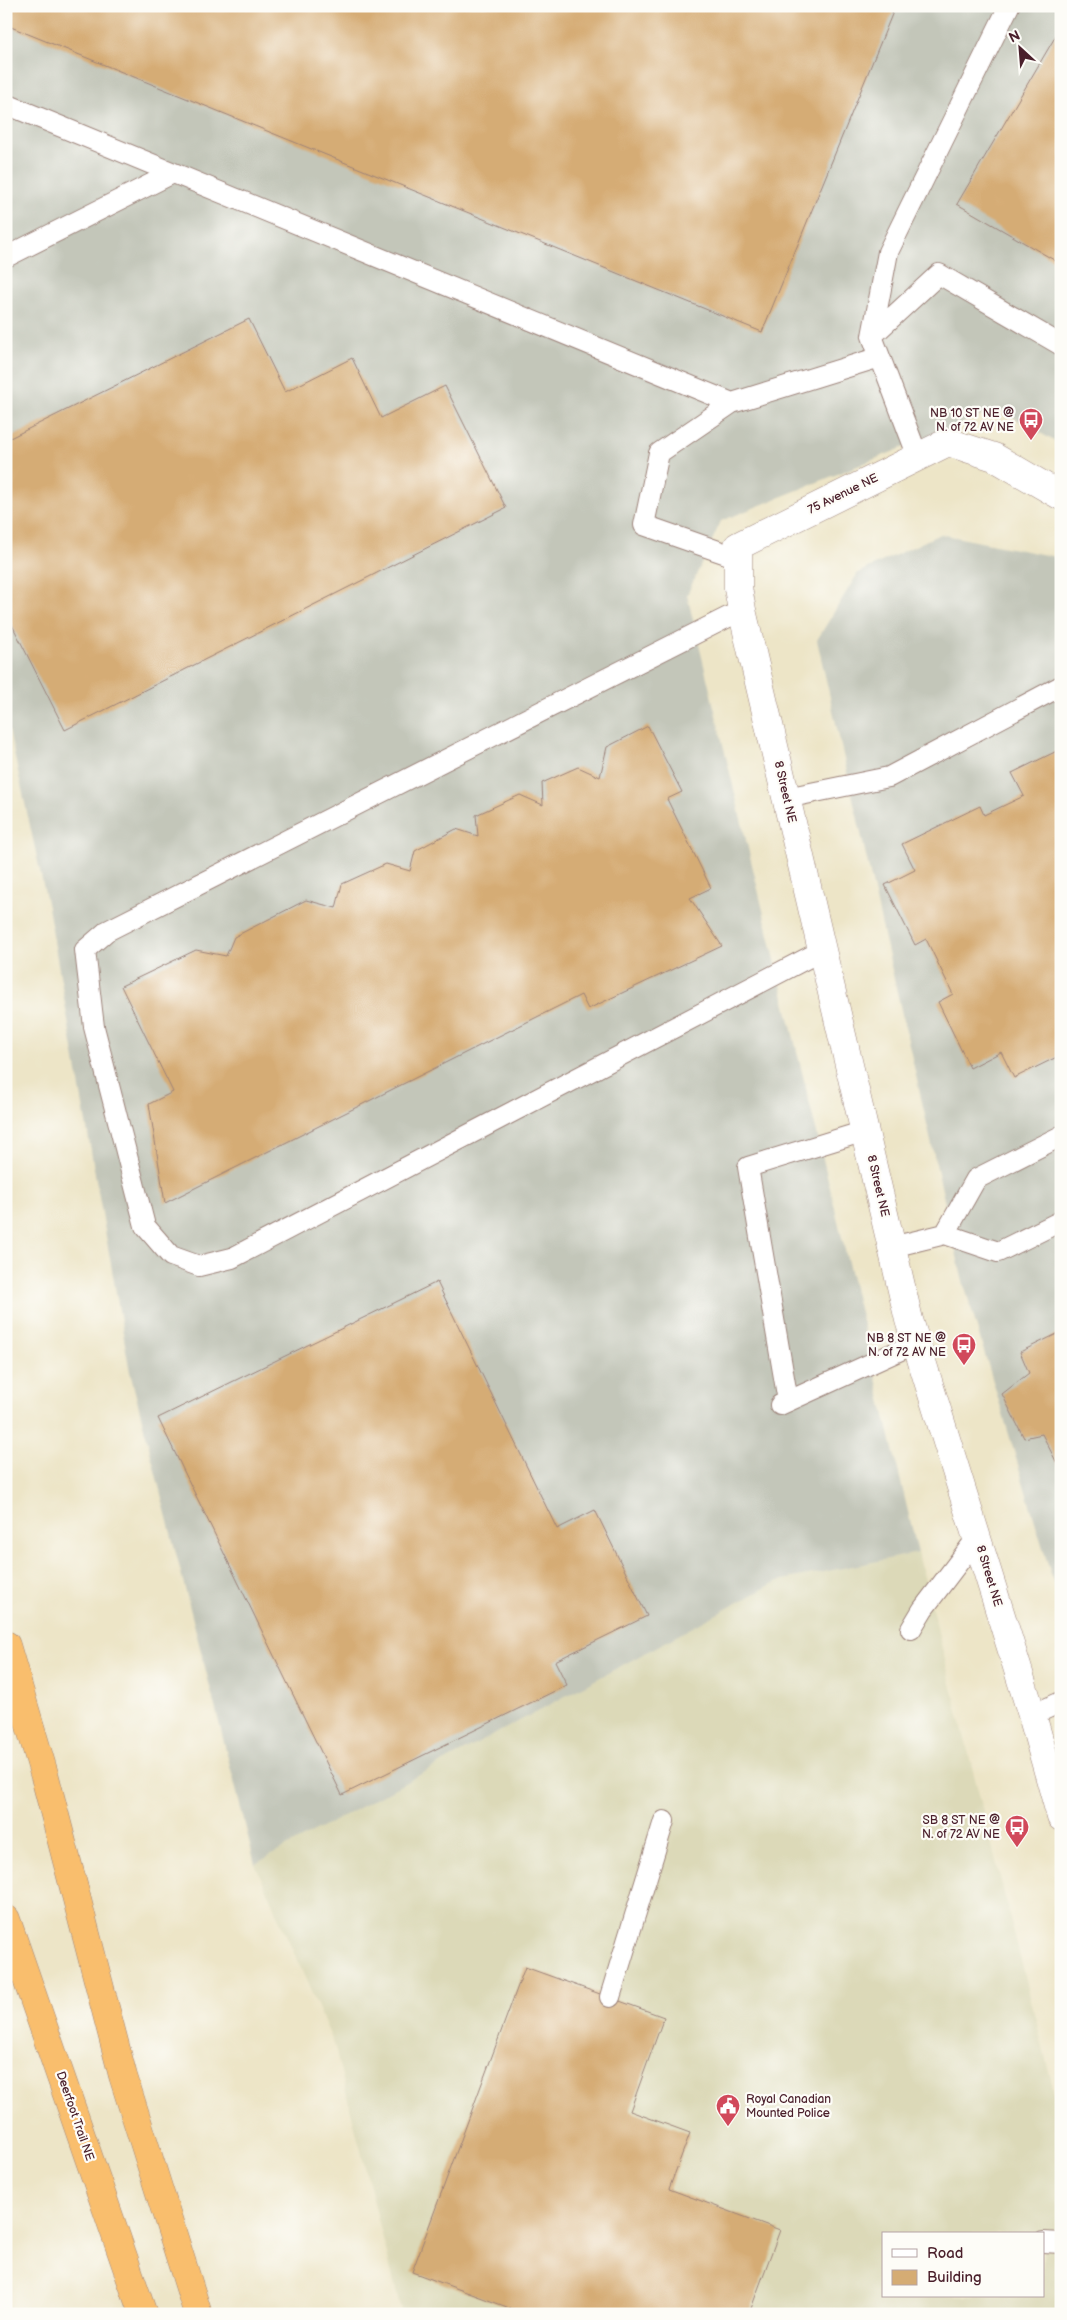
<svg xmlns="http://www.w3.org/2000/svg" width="1067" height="2320" font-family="'Balsamiq Sans',sans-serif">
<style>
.built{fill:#dcd9b8;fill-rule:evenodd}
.industrial{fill:#c3c6b9}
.building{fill:#d5ac74}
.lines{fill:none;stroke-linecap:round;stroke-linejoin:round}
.lane-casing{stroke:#9c8279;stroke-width:22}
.street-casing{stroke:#9c8279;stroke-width:29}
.highway-casing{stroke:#9c8279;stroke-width:29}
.lane{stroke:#fff;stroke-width:20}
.street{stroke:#fff;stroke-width:28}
.highway{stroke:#f9be6d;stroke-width:28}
.labels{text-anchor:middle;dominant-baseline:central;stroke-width:4.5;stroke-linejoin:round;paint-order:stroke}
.poi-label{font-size:12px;fill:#4a1f2b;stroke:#fdfcf7;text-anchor:end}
.street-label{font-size:12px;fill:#4a1f2b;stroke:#fdfcf7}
</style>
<rect width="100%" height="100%" fill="#fdfcf7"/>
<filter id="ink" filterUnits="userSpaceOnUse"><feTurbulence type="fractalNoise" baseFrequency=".02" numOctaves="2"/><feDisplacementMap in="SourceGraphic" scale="10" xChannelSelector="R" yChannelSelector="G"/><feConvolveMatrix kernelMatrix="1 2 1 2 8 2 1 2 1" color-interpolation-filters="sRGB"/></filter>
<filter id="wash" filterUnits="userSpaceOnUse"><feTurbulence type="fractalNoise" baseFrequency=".0096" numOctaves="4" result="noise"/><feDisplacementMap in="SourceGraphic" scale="20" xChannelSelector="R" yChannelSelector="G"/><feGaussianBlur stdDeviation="1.12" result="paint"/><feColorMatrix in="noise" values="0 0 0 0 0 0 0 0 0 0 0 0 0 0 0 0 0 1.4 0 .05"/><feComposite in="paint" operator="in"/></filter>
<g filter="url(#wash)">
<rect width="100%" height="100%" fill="#ede5c7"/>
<!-- built -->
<path class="built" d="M 918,1553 L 1061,2119 L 1061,2314 L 402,2314 L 334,2044 L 255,1864 L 778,1581 ZM 883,2234 L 1043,2234 L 1043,2296 L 883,2296 Z"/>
<!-- industrial -->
<path class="industrial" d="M 6,6 L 1061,6 L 1061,445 L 999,409 L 721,521 L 687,595 L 918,1553 L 778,1581 L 255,1864 L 130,1372 L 48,907 L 6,717 Z
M 940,534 L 1061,558 L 1061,1608 L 962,1278 L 817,640 L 858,573 Z"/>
<g id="blocks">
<!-- building -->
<path class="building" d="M 6,6 L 893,6 L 895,7 L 762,332 L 6,25 Z
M 1061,27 L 1061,264 L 957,204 Z
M 249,319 L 285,392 L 352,358 L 381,418 L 445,386 L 506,508 L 65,730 L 6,613 L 6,440 Z
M 648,726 L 682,792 L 667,799 L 711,888 L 690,898 L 722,946 L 588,1009 L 581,995 L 165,1203 L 149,1104 L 173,1092 L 121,986 L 196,950 L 226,956 L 234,937 L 306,900 L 336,908 L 342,884 L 386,864 L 410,871 L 415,851 L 456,829 L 478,836 L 476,815 L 520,795 L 543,805 L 542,783 L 578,767 L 600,777 L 607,747 Z
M 1061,749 L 1061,1055 L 1014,1078 L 1001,1052 L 970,1068 L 938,1002 L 953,994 L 926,939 L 915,945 L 885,885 L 915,870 L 902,844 L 980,806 L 984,815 L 1024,796 L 1012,773 Z
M 437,1282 L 557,1529 L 595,1510 L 647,1616 L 555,1661 L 567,1685 L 342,1795 L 158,1418 Z
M 1061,1332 L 1061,1471 L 1042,1434 L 1024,1438 L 1002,1394 L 1029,1373 L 1020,1352 Z
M 525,1967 L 664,2017 L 630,2111 L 690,2133 L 669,2189 L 780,2230 L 749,2314 L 526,2314 L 412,2272 Z"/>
</g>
</g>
<g filter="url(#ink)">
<use href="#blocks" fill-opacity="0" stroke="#9c8279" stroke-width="1"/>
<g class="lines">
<defs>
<path id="lane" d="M 6,104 L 732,403 L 880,357
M 6,257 L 173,173
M 872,336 L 888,252 L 1009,6
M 732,403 L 659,453 L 644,525 L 738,558
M 918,457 L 872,336 L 939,274 L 1061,345
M 742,610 L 107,931 L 85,950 L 94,1027 L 145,1226 L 171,1256 L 199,1266 L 232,1258 L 821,951
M 786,798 L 889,777 L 1061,686
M 945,1234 L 998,1252 L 1061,1221
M 892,1247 L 945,1234 L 976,1179 L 1061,1136
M 788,1401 L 748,1167 L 865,1131
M 780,1405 L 916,1343
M 911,1629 L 923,1609 L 977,1538
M 1032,1715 L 1061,1702
M 610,1997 L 664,1821
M 1043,2242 L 1061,2243"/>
<path id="street" d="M 1061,496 L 994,457 L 948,442 L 738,546 L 738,588 L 742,610 L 909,1320 L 1032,1715 L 1061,1817"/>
<path id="highway" d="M 6,1645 L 45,1777 L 123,2076 L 198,2314
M 6,1919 L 143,2314"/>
</defs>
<!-- lane casing -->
<use href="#lane" class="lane-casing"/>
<!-- street casing -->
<use href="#street" class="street-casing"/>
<!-- highway casing -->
<use href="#highway" class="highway-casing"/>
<!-- lane -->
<use href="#lane" class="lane"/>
<!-- street -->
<use href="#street" class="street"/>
<!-- highway -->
<use href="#highway" class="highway"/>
</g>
</g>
<!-- icons -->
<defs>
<symbol id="bus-pin" viewBox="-11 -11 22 30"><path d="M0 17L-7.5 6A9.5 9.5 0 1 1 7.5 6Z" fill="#d1495b" stroke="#fdfcf7"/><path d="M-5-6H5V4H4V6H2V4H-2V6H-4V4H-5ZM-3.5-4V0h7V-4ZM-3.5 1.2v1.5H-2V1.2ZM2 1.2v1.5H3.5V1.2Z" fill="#fff"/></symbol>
<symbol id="civic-pin" viewBox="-11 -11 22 30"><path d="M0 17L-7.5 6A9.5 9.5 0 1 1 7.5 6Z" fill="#d1495b" stroke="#fdfcf7"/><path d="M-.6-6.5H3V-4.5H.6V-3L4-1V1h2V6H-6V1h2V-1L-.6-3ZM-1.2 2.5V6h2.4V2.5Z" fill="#fff"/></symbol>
</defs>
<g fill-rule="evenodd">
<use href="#bus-pin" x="1017" y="406" width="28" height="38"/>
<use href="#bus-pin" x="950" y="1331" width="28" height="38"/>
<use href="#bus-pin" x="1003" y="1813" width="28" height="38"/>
<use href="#civic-pin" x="714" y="2092" width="28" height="38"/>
</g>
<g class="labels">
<!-- poi labels -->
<g class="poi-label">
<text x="1014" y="413">NB 10 ST NE @<tspan x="1014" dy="14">N. of 72 AV NE</tspan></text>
<text x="946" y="1338">NB 8 ST NE @<tspan x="946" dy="14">N. of 72 AV NE</tspan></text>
<text x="1000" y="1820">SB 8 ST NE @<tspan x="1000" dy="14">N. of 72 AV NE</tspan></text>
<text x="746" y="2099" text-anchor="start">Royal Canadian<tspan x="746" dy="14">Mounted Police</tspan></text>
</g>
<!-- street labels -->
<g class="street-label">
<text transform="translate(843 494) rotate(-26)">75 Avenue NE</text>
<text transform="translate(785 792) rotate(77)">8 Street NE</text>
<text transform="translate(878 1186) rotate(77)">8 Street NE</text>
<text transform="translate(989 1576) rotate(73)">8 Street NE</text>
<text transform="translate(75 2116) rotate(71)">Deerfoot Trail NE</text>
</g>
</g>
<!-- margin -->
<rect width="1067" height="2320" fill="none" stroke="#fdfcf7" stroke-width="25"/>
<!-- legend -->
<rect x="882" y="2232" width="162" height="65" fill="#fdfcf7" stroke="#b5a4a5"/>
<rect x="892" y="2249" width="25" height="8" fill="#ffffff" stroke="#b5a4a5"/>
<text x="927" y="2258" font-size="15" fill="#4a1f2b">Road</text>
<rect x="892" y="2270" width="25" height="15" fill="#d5ac74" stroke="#b5a4a5"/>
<text x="927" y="2282" font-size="15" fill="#4a1f2b">Building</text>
<!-- north arrow -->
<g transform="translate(1020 48) rotate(334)" stroke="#fdfcf7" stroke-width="4" paint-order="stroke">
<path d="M0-4L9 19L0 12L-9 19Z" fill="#4a1f2b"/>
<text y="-8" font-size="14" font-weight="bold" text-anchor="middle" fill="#4a1f2b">N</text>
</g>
</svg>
